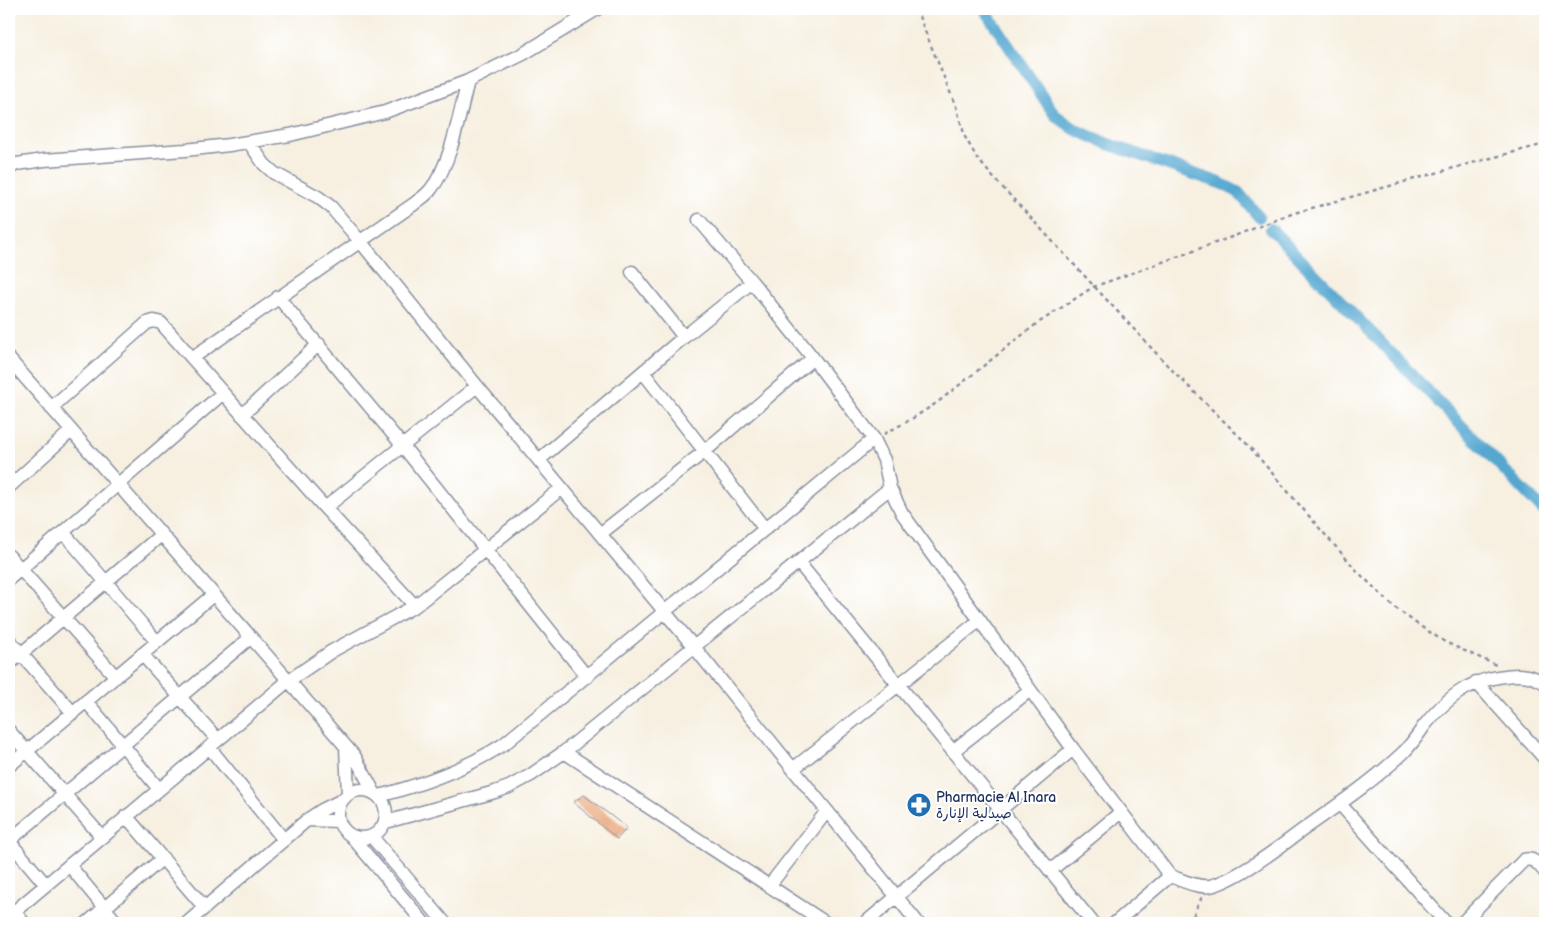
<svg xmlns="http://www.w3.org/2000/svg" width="1554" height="932" font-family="'Balsamiq Sans','Playpen Sans Arabic',sans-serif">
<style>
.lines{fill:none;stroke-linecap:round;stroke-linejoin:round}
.canal{stroke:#55a7d0;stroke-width:12}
.building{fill:#e8a374}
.street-casing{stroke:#8990a0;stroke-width:15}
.path{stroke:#8990a0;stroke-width:2.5;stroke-dasharray:4 4;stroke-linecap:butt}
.street{stroke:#fff;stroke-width:12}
.labels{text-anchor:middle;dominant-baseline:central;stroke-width:4;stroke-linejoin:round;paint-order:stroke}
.poi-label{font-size:14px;fill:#1b2f5e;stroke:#fff;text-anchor:start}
</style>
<rect width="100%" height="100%" fill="#fff"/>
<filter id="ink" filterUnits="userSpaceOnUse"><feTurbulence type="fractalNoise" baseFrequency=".02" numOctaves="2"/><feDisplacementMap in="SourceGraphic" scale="10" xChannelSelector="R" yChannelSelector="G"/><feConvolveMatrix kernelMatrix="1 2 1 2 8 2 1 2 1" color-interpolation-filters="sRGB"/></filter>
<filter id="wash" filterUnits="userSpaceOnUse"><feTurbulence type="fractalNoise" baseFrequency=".0096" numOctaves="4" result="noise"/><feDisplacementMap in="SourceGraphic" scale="20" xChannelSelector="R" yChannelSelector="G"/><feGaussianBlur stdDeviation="1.12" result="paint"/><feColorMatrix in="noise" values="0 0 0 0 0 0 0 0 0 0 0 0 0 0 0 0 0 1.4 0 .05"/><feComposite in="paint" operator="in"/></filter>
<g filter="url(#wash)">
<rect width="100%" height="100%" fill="#f7f0e1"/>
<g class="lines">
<!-- canal -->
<path class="canal" d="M 984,9 L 1055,115 L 1076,130 L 1108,144 L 1220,183 L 1238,192 L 1259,217
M 1271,229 L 1545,512"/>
</g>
<g id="blocks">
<!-- building -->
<path class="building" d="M 584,795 L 627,828 L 617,839 L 573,802 Z"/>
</g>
</g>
<g filter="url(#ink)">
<use href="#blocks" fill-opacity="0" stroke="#8990a0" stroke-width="1"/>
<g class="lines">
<defs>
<path id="street" d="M 249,142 L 264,164 L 274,173 L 318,197 L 331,207 L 360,241 L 477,386 L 694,647 L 918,923
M 9,168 L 17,164 L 44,160 L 185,150 L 229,145 L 290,135 L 385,112 L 468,81
M 699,220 L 752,282 L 813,358 L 874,439 L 884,460 L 890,488 L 902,513 L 1073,749 L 1170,876 C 1182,880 1197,888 1210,886 C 1237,880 1281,846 1304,829 C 1338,805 1372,782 1403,753 C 1411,745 1418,735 1424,726 C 1444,701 1466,682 1498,677 C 1516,674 1528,673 1545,683
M 632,272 L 684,337
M 278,297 L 402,445 L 587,677
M 192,358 L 325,508 L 415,606 L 562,488
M 9,359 L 355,757 L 375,794
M 643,372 L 765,529
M 51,408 L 147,323 L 154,321 L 161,323 L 192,358 L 414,204 C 420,199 427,195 431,189 C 451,165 460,111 468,81 L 523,54 L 597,9
M 242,415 L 319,344
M 540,459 L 684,337 L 752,282
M 9,487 L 71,431
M 325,508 L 477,386
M 63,532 L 157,642
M 600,534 L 705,451 L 813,358
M 9,556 L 116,677
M 799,563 L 1093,923
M 9,579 L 223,393
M 9,640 L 73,713
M 142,654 L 218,740
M 9,664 L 161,535
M 1476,682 L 1545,759
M 86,701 L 159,789
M 9,731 L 102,837
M 209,747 L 284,840
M 346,747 L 348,794
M 953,751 L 1030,690
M 564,752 L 826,923
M 9,766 L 213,595
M 793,769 L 980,620
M338 814a24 24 0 1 1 48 0a24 24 0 1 1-48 0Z
M 379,796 C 424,784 466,769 504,744 L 874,439
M 1340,804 L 1446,923
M 126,816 L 205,908
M 307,820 L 339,821
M 386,822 L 495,792 L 509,787 L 531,775 L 564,752 L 890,488
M 352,837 L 424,923
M 372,837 L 445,923
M 69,865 L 117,923
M 1050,871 L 1121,812
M 46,885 L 9,841 L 250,638
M 769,886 L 827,811
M 14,911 L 24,923
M 9,916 L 288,681 L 332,651 L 415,606
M 87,923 L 163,858
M 187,923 L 307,820 L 322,810 L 342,800
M 865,923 L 1073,749
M 1115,923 L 1170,876
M 1462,923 L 1524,860 C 1534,857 1539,865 1545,872"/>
</defs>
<!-- street casing -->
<use href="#street" class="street-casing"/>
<!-- path -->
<path class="path" d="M 916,9 L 957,109 L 965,137 L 977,158 L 992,176 L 1168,366 L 1248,445 L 1321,530 L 1359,573 L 1393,606 L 1417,624 L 1445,642 L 1496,665
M 884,434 L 910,420 L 938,402 L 1035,325 L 1093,287 L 1229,238 L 1294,213 L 1468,164 L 1545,144
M 1191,923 L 1195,911 L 1202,897"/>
<!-- street -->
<use href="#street" class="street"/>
</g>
</g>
<!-- icons -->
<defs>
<symbol id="pharmacy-disc" viewBox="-11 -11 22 22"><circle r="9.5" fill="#1f6fb2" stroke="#fff"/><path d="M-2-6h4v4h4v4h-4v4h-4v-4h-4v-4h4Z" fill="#fff"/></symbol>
</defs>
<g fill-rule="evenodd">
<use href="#pharmacy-disc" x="905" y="791" width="28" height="28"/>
</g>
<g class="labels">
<!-- poi labels -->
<g class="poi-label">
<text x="936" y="797">Pharmacie Al Inara<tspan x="936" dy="16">صيدلية الإنارة</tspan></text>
</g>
</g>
<!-- margin -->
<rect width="1554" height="932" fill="none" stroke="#fff" stroke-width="30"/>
</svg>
